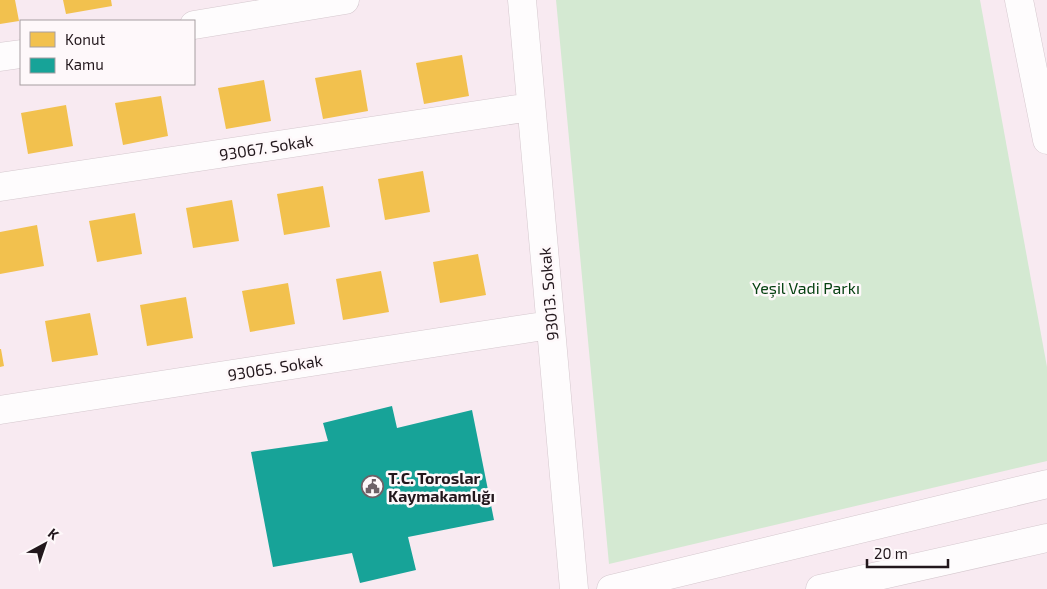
<svg xmlns="http://www.w3.org/2000/svg" width="1047" height="589" font-family="'Exo 2',sans-serif">
<style>
.green{fill:#d4e9d2}
.homes{fill:#f2c14e}
.public{fill:#17a398}
.lines{fill:none;stroke-linecap:round;stroke-linejoin:round}
.street-casing{stroke:#d5c8ce;stroke-width:29}
.secondary-casing{stroke:#d5c8ce;stroke-width:29}
.street{stroke:#fefcfd;stroke-width:28}
.secondary{stroke:#fefcfd;stroke-width:28}
.labels{text-anchor:middle;dominant-baseline:central;stroke-width:5;stroke-linejoin:round;paint-order:stroke}
.street-label{font-size:16px;fill:#22171c;stroke:#fef8fa}
.park-label{font-size:16px;fill:#064112;stroke:#fef8fa}
.poi-label{font-size:16px;font-weight:bold;fill:#22171c;stroke:#fef8fa;text-anchor:start}
</style>
<rect width="100%" height="100%" fill="#f8eaf1"/>
<!-- green -->
<path class="green" d="M 556,0 L 980,0 L 1047,367 L 1047,461 L 609,564 Z"/>
<!-- homes -->
<path class="homes" d="M 0,0 L 15,0 L 19,21 L 0,24 Z
M 63,0 L 111,0 L 112,6 L 66,14 Z
M 462,55 L 469,96 L 424,104 L 416,63 Z
M 361,70 L 368,111 L 323,119 L 315,78 Z
M 264,80 L 271,121 L 226,129 L 218,88 Z
M 161,96 L 168,136 L 123,145 L 115,103 Z
M 66,105 L 73,146 L 28,154 L 21,113 Z
M 423,171 L 430,212 L 385,220 L 378,179 Z
M 323,186 L 330,227 L 284,235 L 277,194 Z
M 232,200 L 239,241 L 193,248 L 186,208 Z
M 135,213 L 142,254 L 97,262 L 89,221 Z
M 37,225 L 44,266 L 0,274 L 0,232 Z
M 478,254 L 486,295 L 440,303 L 433,262 Z
M 381,271 L 389,312 L 343,320 L 336,279 Z
M 288,283 L 295,324 L 250,332 L 242,291 Z
M 186,297 L 193,338 L 147,346 L 140,305 Z
M 90,313 L 98,355 L 52,362 L 45,321 Z
M 0,349 L 1,349 L 4,366 L 0,367 Z"/>
<!-- public -->
<path class="public" d="M 392,406 L 397,428 L 472,410 L 494,520 L 408,537 L 416,570 L 360,583 L 352,553 L 273,567 L 251,452 L 328,441 L 323,423 Z"/>
<g class="lines">
<defs>
<path id="street" d="M 522,0 L 574,589
M 194,25 L 345,0
M 0,57 L 21,54
M 0,187 L 531,107
M 0,410 L 550,325"/>
<path id="secondary" d="M 1019,0 L 1047,140
M 611,589 L 1047,484
M 820,589 L 1047,538"/>
</defs>
<!-- street casing -->
<use href="#street" class="street-casing"/>
<!-- secondary casing -->
<use href="#secondary" class="secondary-casing"/>
<!-- street -->
<use href="#street" class="street"/>
<!-- secondary -->
<use href="#secondary" class="secondary"/>
</g>
<!-- icons -->
<defs>
<symbol id="civic-ring" viewBox="-11 -11 22 22"><circle r="9.5" fill="#fef8fa" stroke="#6d6167" stroke-width="1.5"/><path d="M-.6-6.5H3V-4.5H.6V-3L4-1V1h2V6H-6V1h2V-1L-.6-3ZM-1.2 2.5V6h2.4V2.5Z" fill="#6d6167"/></symbol>
</defs>
<g fill-rule="evenodd">
<use href="#civic-ring" x="360" y="474" width="25" height="25"/>
</g>
<g class="labels">
<!-- street labels -->
<g class="street-label">
<text transform="translate(266 147) rotate(-9)">93067. Sokak</text>
<text transform="translate(548 294) rotate(-95)">93013. Sokak</text>
<text transform="translate(275 367) rotate(-9)">93065. Sokak</text>
</g>
<!-- park labels -->
<g class="park-label">
<text x="806" y="287">Yeşil Vadi Parkı</text>
</g>
<!-- poi labels -->
<g class="poi-label">
<text x="388" y="477">T.C. Toroslar<tspan x="388" dy="18">Kaymakamlığı</tspan></text>
</g>
</g>
<!-- legend -->
<rect x="20" y="20" width="175" height="65" fill="#fef8fa" stroke="#a69ea1"/>
<rect x="30" y="32" width="25" height="15" fill="#f2c14e" stroke="#a69ea1"/>
<text x="65" y="45" font-size="15" fill="#22171c">Konut</text>
<rect x="30" y="58" width="25" height="15" fill="#17a398" stroke="#a69ea1"/>
<text x="65" y="70" font-size="15" fill="#22171c">Kamu</text>
<!-- north arrow -->
<g transform="translate(45 544) rotate(40)" stroke="#fef8fa" stroke-width="4" paint-order="stroke">
<path d="M0-4L9 19L0 12L-9 19Z" fill="#22171c"/>
<text y="-8" font-size="14" font-weight="bold" text-anchor="middle" fill="#22171c">K</text>
</g>
<!-- scale -->
<path d="M867 559v8h81v-8" fill="none" stroke="#22171c" stroke-width="2.5"/>
<text x="874" y="559" font-size="15" fill="#22171c" stroke="#fef8fa" stroke-width="4" paint-order="stroke">20 m</text>
</svg>
